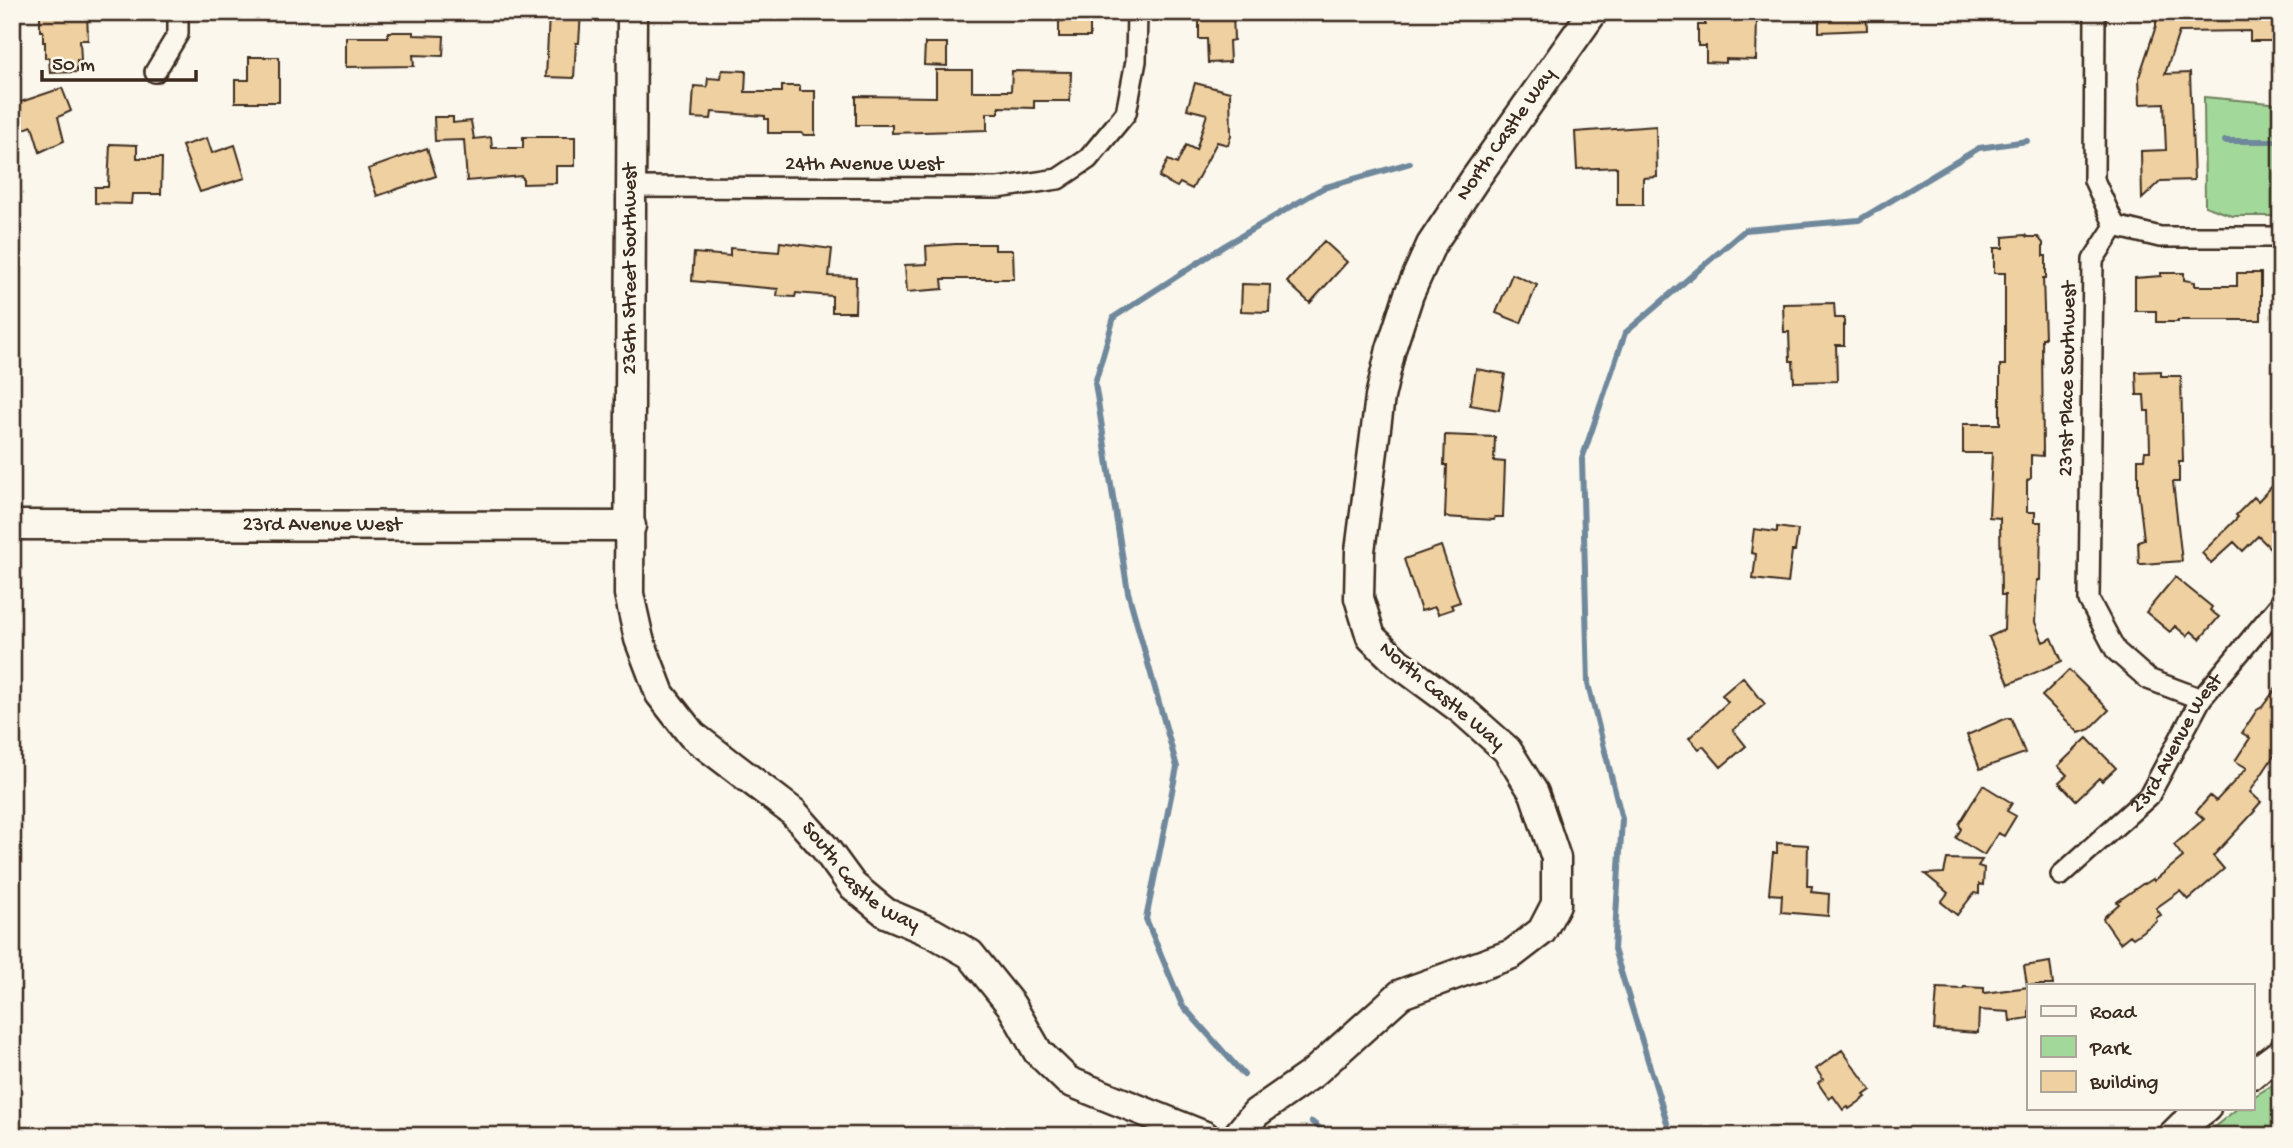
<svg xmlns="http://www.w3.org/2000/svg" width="2293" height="1148" font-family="'Gochi Hand',sans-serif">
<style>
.green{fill:#a3d89b;stroke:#6f815c;stroke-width:2}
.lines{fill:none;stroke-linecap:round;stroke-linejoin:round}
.stream{stroke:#6f889c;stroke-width:6}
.building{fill:#efd0a1;stroke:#3b2a1e;stroke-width:2}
.street-casing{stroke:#3b2a1e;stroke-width:24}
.secondary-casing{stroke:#3b2a1e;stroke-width:33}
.street{stroke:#fbf7ec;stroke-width:19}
.secondary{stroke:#fbf7ec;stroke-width:28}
.labels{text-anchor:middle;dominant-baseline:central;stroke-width:6;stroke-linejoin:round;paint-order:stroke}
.street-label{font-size:21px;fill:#3b2a1e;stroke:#fbf7ec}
</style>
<rect width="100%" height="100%" fill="#fbf7ec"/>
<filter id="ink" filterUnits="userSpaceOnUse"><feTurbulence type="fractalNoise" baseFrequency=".0143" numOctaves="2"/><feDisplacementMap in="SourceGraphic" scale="14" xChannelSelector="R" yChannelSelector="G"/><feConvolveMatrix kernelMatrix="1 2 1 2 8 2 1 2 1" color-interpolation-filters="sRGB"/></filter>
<g filter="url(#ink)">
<!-- green -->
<path class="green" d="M 2204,97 L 2281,104 L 2281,216 L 2233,216 L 2205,206 Z
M 2281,1080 L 2281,1136 L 2203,1136 L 2238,1108 L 2253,1108 L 2253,1097 Z"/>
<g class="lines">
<!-- stream -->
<path class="stream" d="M 2225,141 L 2281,141
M 1244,1075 L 1182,1005 L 1146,919 L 1177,767 L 1128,592 L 1095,383 L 1114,317 L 1224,246 L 1323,188 L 1410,163
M 1312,1122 L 1330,1136
M 1671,1136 L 1614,949 L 1622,819 L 1588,684 L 1582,459 L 1625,333 L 1745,230 L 1859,220 L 1979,148 L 2027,141"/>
</g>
<!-- building -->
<path class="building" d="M 40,12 L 87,12 L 88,40 L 80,40 L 81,60 L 77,60 L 77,72 L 50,73 L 49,58 L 45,58 L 45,42 L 43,42 L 43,31 L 40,31 Z
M 553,12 L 581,12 L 579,43 L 576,43 L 574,78 L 546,77 L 549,14 Z
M 1059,12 L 1087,12 L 1087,18 L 1090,18 L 1090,37 L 1059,37 Z
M 1199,12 L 1233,12 L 1234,40 L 1229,41 L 1230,62 L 1208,63 L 1207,39 L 1199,39 Z
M 1713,12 L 1735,12 L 1734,17 L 1757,18 L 1756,60 L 1726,59 L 1726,63 L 1706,62 L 1706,46 L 1698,46 L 1698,25 L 1705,25 L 1705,15 L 1713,15 Z
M 1819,12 L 1866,12 L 1867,30 L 1819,32 Z
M 2156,12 L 2278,12 L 2278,41 L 2250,41 L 2250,31 L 2179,32 L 2165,74 L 2190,73 L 2194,180 L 2161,181 L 2142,199 L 2141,151 L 2166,150 L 2164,103 L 2140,104 L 2139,77 L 2156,26 Z
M 388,32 L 413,32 L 413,35 L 444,36 L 443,56 L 413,55 L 414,66 L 346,67 L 346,37 L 388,37 Z
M 925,43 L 947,43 L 947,66 L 924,65 Z
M 249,57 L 279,57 L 279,102 L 235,102 L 235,80 L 249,80 Z
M 722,70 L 746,71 L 745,92 L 782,92 L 782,86 L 800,86 L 800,91 L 815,91 L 815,135 L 804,135 L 801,133 L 768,133 L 768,119 L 765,119 L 765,116 L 712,112 L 711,119 L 692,118 L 694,86 L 707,87 L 708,78 L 721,79 Z
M 936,70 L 972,70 L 972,91 L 1011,91 L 1012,71 L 1071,72 L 1070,101 L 1034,101 L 1034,108 L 999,107 L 999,113 L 987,113 L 987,130 L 892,133 L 892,125 L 856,125 L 856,96 L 936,97 Z
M 1195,83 L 1230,92 L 1231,135 L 1228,145 L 1217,142 L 1192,189 L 1180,183 L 1177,187 L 1159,177 L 1168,160 L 1177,164 L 1186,145 L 1196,150 L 1207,114 L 1187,109 Z
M 62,88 L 71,111 L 58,117 L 64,141 L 40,152 L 32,126 L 19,131 L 12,112 L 12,105 Z
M 434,117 L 453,117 L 453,123 L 471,121 L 474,139 L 491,137 L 492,148 L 523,148 L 523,137 L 575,137 L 575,166 L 556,166 L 556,183 L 523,184 L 523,178 L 521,176 L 467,181 L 464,140 L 435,141 Z
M 1656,126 L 1657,177 L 1643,178 L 1643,205 L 1617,205 L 1617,167 L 1577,169 L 1575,132 Z
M 207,138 L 212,153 L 235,145 L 245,178 L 200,192 L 182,146 Z
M 110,144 L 137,145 L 137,158 L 162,158 L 161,194 L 132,194 L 131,204 L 95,203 L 95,187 L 108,187 Z
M 427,148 L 436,176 L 377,196 L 368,169 Z
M 2025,235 L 2027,237 L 2038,237 L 2043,243 L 2043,256 L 2046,256 L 2046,278 L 2043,278 L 2045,338 L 2042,338 L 2043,456 L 2031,455 L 2031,478 L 2027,481 L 2027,512 L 2035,512 L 2035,522 L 2041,522 L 2040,580 L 2037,580 L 2035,622 L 2043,642 L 2052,638 L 2062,661 L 2009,684 L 1989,637 L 2004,630 L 2005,595 L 2001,595 L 2000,518 L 1989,517 L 1992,453 L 1963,453 L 1963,424 L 2000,424 L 2000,365 L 2005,365 L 2005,273 L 1994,273 L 1994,248 L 2003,248 L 2003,237 Z
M 1324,241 L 1347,262 L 1310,303 L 1287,282 Z
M 780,242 L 832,249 L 829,276 L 856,277 L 855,312 L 832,312 L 832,296 L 796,293 L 795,297 L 777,296 L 778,289 L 692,281 L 694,253 L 730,256 L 730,248 L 779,252 Z
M 956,244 L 995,244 L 995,250 L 1013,250 L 1014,279 L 942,279 L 943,289 L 907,292 L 905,265 L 927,264 L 926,246 Z
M 2161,273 L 2184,273 L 2184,280 L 2195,282 L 2195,286 L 2237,286 L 2237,273 L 2261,273 L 2261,320 L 2178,320 L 2178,322 L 2156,322 L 2156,311 L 2135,311 L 2135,278 L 2161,276 Z
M 1512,274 L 1537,285 L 1521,323 L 1496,313 Z
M 1242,284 L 1270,285 L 1269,312 L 1241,311 Z
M 1834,303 L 1835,318 L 1844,318 L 1844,345 L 1836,345 L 1837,381 L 1794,382 L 1793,361 L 1790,361 L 1789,332 L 1784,332 L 1783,304 Z
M 1476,369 L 1505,374 L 1499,410 L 1470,405 Z
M 2161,371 L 2161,376 L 2181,376 L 2183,462 L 2179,462 L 2179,482 L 2173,482 L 2182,561 L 2143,564 L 2139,564 L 2138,541 L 2144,539 L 2138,489 L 2138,459 L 2144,459 L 2145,451 L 2150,451 L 2149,411 L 2145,411 L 2144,395 L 2137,395 L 2136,372 Z
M 1445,435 L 1495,437 L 1494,461 L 1505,462 L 1503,517 L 1495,517 L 1494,520 L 1445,517 L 1447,465 L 1444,465 Z
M 2281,477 L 2281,541 L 2272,550 L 2258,536 L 2243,551 L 2234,542 L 2211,563 L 2202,553 L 2238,517 L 2236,515 L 2254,497 L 2258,501 Z
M 1777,527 L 1798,530 L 1795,551 L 1792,551 L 1788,583 L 1753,579 L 1756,554 L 1751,553 L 1754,529 L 1777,532 Z
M 1441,546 L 1460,602 L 1451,605 L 1453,609 L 1438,614 L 1435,607 L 1421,611 L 1404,559 Z
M 2175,577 L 2212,607 L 2210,610 L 2219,617 L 2200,639 L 2191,631 L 2187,636 L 2175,626 L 2170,632 L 2146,612 Z
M 2069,670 L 2109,710 L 2090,729 L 2079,733 L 2042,696 Z
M 1743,677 L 1765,704 L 1733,730 L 1746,746 L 1721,767 L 1703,746 L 1699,749 L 1689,738 L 1728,702 L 1722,695 Z
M 2281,682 L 2281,745 L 2250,792 L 2261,802 L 2254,810 L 2255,811 L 2213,856 L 2224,869 L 2188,900 L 2180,891 L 2156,908 L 2161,915 L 2156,918 L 2157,921 L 2133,938 L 2130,935 L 2120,943 L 2103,919 L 2104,917 L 2119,904 L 2117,902 L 2144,883 L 2145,884 L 2153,879 L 2154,881 L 2183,857 L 2174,845 L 2204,819 L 2196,812 L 2210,796 L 2216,801 L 2247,768 L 2235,761 L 2250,738 L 2242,733 L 2257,710 L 2262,707 Z
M 2007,718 L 2011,718 L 2025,753 L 1980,769 L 1967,735 Z
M 2087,738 L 2116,768 L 2102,781 L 2099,778 L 2076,800 L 2059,782 L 2067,775 L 2058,766 Z
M 1983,785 L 2012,803 L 2007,811 L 2016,816 L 2004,836 L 1998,833 L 1984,855 L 1956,838 L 1961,829 L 1959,824 Z
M 1777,843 L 1808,845 L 1807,886 L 1812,886 L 1811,892 L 1829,894 L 1828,916 L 1781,912 L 1782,895 L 1769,894 L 1773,853 L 1777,853 Z
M 1947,859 L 1982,860 L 1978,866 L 1984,868 L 1983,885 L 1979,884 L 1979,894 L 1974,893 L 1957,915 L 1941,902 L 1948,893 L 1925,874 L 1944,873 Z
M 2050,962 L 2053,985 L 2027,985 L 2024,966 Z
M 1964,987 L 1984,988 L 1984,993 L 2029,987 L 2029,1018 L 2010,1021 L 2009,1012 L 1979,1010 L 1978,1033 L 1934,1030 L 1937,988 L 1963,989 Z
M 1842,1050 L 1871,1090 L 1864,1095 L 1866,1097 L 1849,1109 L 1848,1107 L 1843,1110 L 1833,1096 L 1829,1099 L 1820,1086 L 1818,1083 L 1823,1079 L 1816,1069 Z"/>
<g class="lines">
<defs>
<g id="street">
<path d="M 2095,12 L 2094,180 L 2115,226 L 2093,260 L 2089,600 L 2116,651 L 2148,679 L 2201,699"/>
<path d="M 155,72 L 178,34 L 178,12"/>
<path d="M 632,187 L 998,188 L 1058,179 L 1088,159 L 1126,113 L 1136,61 L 1137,12"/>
<path d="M 2115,226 L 2160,237 L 2281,237"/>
<path id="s1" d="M 2061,875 L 2149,796 L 2201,699 L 2281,603"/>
</g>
<g id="secondary">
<path id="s2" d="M 632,12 L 629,594 L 639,639 L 660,694 L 692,735 L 793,812 L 825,848 L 852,885 L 886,913 L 933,933 L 970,954 L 1011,1005 L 1038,1052 L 1068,1081 L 1205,1136"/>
<path id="s3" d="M 12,525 L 631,526"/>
<path d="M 2253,1074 L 2281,1053"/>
<path id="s4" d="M 1237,1136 L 1256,1113 L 1312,1074 L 1401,994 L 1512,954 L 1542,931 L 1556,904 L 1556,858 L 1534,793 L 1507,750 L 1462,710 L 1397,662 L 1371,637 L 1359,598 L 1360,551 L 1380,397 L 1391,349 L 1409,294 L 1431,245 L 1475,179 L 1593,12"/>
<path d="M 2172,1136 L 2183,1125 L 2206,1108"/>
</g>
</defs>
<!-- street casing -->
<use href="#street" class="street-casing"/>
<!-- secondary casing -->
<use href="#secondary" class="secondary-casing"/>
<!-- street -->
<use href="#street" class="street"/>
<!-- secondary -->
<use href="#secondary" class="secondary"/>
</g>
</g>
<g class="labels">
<!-- street labels -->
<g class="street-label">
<text stroke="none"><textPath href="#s4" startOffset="1284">North Castle Way</textPath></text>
<text x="864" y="165">24th Avenue West</text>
<text transform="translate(631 269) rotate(-90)">236th Street Southwest</text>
<text transform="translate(2069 379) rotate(-89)">231st Place Southwest</text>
<text stroke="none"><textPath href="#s3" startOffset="310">23rd Avenue West</textPath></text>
<text transform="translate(1441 697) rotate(40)">North Castle Way</text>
<text stroke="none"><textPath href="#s1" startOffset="177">23rd Avenue West</textPath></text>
<text stroke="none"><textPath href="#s2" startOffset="961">South Castle Way</textPath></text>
</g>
</g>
<!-- margin -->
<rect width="2293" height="1148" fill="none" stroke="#fbf7ec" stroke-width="42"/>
<rect x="21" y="21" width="2251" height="1106" fill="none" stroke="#3b2a1e" stroke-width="2.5" filter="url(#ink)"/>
<!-- legend -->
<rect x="2027" y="984" width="228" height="126" fill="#fbf7ec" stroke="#aea59a" stroke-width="2"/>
<rect x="2041" y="1006" width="35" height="10" fill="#fbf7ec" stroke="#aea59a" stroke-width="2"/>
<text x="2090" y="1018" font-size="21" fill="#3b2a1e">Road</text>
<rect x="2041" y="1036" width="35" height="21" fill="#a3d89b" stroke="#aea59a" stroke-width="2"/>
<text x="2090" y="1054" font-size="21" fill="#3b2a1e">Park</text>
<rect x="2041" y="1071" width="35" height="21" fill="#efd0a1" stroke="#aea59a" stroke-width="2"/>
<text x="2090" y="1088" font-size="21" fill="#3b2a1e">Building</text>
<!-- scale -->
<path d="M42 70v10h154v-10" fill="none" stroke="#3b2a1e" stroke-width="3.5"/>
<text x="52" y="70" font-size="21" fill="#3b2a1e" stroke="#fbf7ec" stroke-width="5" paint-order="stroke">50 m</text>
</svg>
